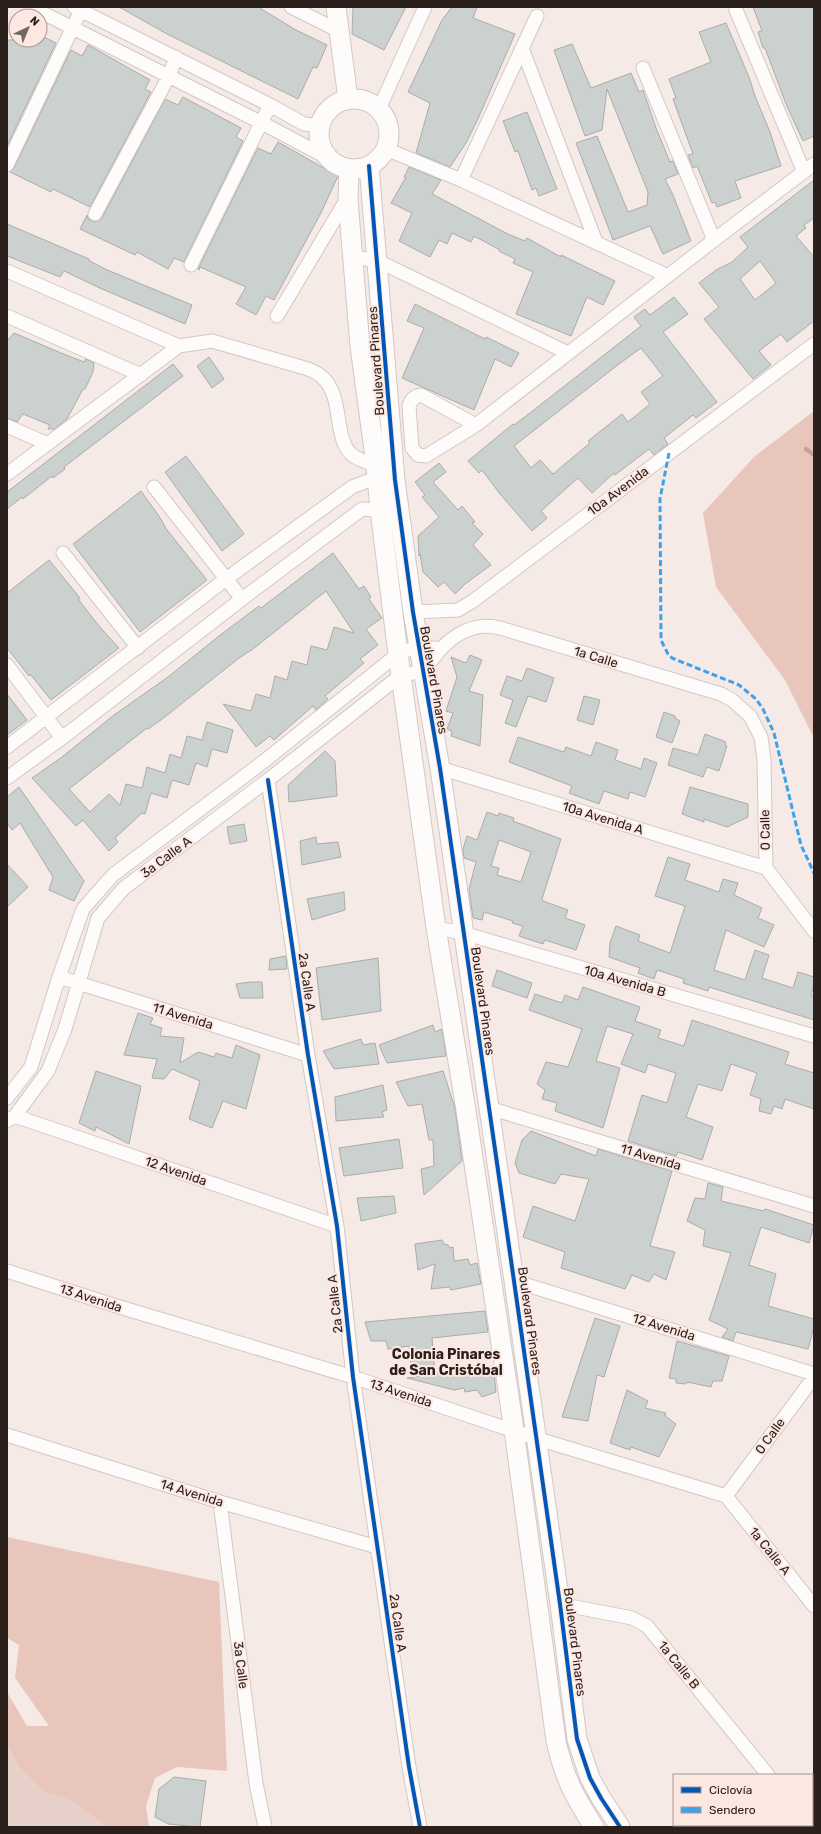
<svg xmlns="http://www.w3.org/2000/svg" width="821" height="1834" font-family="Rubik,sans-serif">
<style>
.green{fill:#e7d0c9}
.forest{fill:#e8c6bc}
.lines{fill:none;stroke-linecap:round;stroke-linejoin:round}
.stream{stroke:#c8a196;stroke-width:4.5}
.building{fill:#cad1cf;stroke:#abacaa;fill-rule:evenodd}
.street-casing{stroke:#d3c7c4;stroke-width:15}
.secondary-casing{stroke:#d3c7c4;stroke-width:21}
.street{stroke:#fefcfb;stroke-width:13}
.secondary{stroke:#fefcfb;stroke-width:19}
.quiet{stroke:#3ea2ea;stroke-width:3;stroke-dasharray:6 3;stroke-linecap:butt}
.cycleway-casing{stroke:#fce7e1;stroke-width:6}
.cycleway{stroke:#0057b8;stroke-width:4}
.labels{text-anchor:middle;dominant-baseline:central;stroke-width:4;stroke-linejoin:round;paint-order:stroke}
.street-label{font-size:13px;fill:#2c201c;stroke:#fce7e1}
.neighbourhood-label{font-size:14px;font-weight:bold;fill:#2c201c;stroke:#fce7e1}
</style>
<rect width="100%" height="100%" fill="#f6eae7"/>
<!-- green -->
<path class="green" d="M 7,1746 L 20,1768 L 44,1792 L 72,1801 L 107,1827 L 7,1827 Z"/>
<!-- forest -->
<path class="forest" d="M 814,411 L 814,738 L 785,680 L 716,587 L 703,513 L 754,457 Z
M 7,1537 L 219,1582 L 227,1771 L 177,1767 L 155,1778 L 146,1806 L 149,1827 L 107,1827 L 72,1801 L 44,1792 L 20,1768 L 7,1746 L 7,1692 L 27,1726 L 49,1726 L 15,1678 L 19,1645 L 7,1638 Z"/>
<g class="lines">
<!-- stream -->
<path class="stream" d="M 806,449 L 814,455"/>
</g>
<!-- building -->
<path class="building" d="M 119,7 L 258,7 L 296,30 L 327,45 L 317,68 L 313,67 L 298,99 L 167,34 Z
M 353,7 L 406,7 L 384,50 L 352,34 Z
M 452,7 L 477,7 L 473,18 L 515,34 L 477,121 L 466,143 L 450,167 L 416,153 L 430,103 L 408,92 L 442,20 Z
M 753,7 L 814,7 L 814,136 L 803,141 L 786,104 L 765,48 L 763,48 L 758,32 L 762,31 Z
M 726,23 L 749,77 L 755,96 L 770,132 L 781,166 L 735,181 L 741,198 L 717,207 L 715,202 L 712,203 L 697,166 L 693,168 L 688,155 L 693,154 L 673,99 L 676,98 L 669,79 L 711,62 L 699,32 Z
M 40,35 L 56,43 L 7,146 L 7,40 L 40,40 Z
M 572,44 L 591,88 L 631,73 L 639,92 L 643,90 L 656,128 L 670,162 L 673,161 L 678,174 L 665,179 L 673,195 L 691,241 L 663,254 L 650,226 L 613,240 L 576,143 L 597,136 L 628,212 L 647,205 L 648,192 L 607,89 L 602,130 L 585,136 L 554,50 Z
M 88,45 L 150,80 L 145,89 L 151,92 L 90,207 L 53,189 L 51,192 L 10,172 L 14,168 L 71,50 L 82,56 Z
M 183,97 L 241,128 L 236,137 L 243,141 L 184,262 L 174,258 L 168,269 L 137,252 L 135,255 L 80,229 L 87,215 L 88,219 L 95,222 L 102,218 L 165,99 L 178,105 Z
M 527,112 L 557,189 L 539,196 L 536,188 L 532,190 L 518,151 L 515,152 L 503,121 Z
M 278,142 L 338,176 L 321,213 L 274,300 L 266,296 L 256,315 L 236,304 L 246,287 L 200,267 L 199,270 L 198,269 L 258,148 L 271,154 Z
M 409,167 L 441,180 L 432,194 L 508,234 L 525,241 L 527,238 L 561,257 L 561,255 L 615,281 L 603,305 L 587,297 L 571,336 L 516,314 L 533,272 L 513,263 L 515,259 L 499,251 L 500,250 L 474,236 L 471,242 L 452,233 L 447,244 L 439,240 L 430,257 L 399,241 L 412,213 L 391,203 L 406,177 L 404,177 Z
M 814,180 L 814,218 L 804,225 L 806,228 L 796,236 L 814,257 L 814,321 L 787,342 L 781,334 L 759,351 L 771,365 L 753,379 L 704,319 L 719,307 L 699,283 L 716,270 L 732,262 L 748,247 L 740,237 ZM 760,261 L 776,283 L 755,300 L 740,279 Z
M 7,224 L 89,259 L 88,260 L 105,269 L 192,305 L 185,324 L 102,289 L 64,271 L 60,277 L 7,256 Z
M 674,297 L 688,314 L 663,332 L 717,402 L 696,418 L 693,415 L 664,438 L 668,444 L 654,455 L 649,449 L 615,475 L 614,473 L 592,493 L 578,478 L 541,511 L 547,518 L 532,531 L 500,494 L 482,470 L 479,473 L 468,461 L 513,424 L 514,425 L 530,413 L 641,326 L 634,317 L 645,309 L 650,315 ZM 641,348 L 663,376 L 641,392 L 650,404 L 628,422 L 622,414 L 588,441 L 590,443 L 553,474 L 540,460 L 531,468 L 514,446 L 619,364 Z
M 415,304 L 485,339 L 486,337 L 519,353 L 511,367 L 495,359 L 474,410 L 402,378 L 424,328 L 407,321 Z
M 14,333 L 61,353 L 84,362 L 86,359 L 94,363 L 93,372 L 85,389 L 83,389 L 67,419 L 54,429 L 48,429 L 50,425 L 23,414 L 17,422 L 7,418 L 7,341 Z
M 209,357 L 224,379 L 212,388 L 197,366 Z
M 173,364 L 183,376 L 64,467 L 65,469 L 53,478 L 52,476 L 23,499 L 22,497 L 7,509 L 7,492 Z
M 186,456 L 244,534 L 222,551 L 165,472 Z
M 439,463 L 446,472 L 433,482 L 458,510 L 462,506 L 475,522 L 472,523 L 483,534 L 473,545 L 491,565 L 465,584 L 455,594 L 444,582 L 438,587 L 423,572 L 420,554 L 419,556 L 418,536 L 439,517 L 422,497 L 425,495 L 415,482 Z
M 141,491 L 159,516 L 167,530 L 207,580 L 140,632 L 73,544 Z
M 333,553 L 359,589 L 364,586 L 371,597 L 369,599 L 382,618 L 366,629 L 378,645 L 360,659 L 364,663 L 325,696 L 328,699 L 316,710 L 313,706 L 274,740 L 270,736 L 256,747 L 223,704 L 251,711 L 256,694 L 270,698 L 275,676 L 287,680 L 292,661 L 307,665 L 311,646 L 327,650 L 334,627 L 354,633 L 326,591 L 253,649 L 239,658 L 161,720 L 148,729 L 147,728 L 69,789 L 90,812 L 109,794 L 120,805 L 126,784 L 142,788 L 147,767 L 165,773 L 170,754 L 181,758 L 187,736 L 202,740 L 207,722 L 233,730 L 227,753 L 212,749 L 207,767 L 196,763 L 189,785 L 172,780 L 167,798 L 151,793 L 145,814 L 142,813 L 115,838 L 118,842 L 109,851 L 83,820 L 76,826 L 32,778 L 62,757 L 114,715 L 168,677 L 219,636 L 259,606 L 261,608 Z
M 49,560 L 80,598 L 78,599 L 99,626 L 119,648 L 51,700 L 30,674 L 29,676 L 7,648 L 7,593 Z
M 470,655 L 482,660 L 469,691 L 483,695 L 480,746 L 451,736 L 452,731 L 447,729 L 453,713 L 446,711 L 457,677 L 451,657 L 466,663 Z
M 527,668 L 554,678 L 546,702 L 528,696 L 516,727 L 505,723 L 513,700 L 500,695 L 507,676 L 522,681 Z
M 7,694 L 27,720 L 7,735 Z
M 584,696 L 600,700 L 593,725 L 577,720 Z
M 664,712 L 675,716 L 675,718 L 680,721 L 672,743 L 656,737 Z
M 705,734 L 726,742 L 725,745 L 727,746 L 719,771 L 707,767 L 703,777 L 668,765 L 673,748 L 698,755 Z
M 518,737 L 564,752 L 566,747 L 591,756 L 596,742 L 618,750 L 615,760 L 641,769 L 644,758 L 657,763 L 645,797 L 630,792 L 628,799 L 604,791 L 599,804 L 569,793 L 572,786 L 509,762 Z
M 325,751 L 335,761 L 337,796 L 289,802 L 288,785 Z
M 19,787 L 84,881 L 74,901 L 49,890 L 53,877 L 20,823 L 12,830 L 7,823 L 7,797 Z
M 690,787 L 748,804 L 748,817 L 727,827 L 704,819 L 704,822 L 682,814 Z
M 487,812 L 498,816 L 499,813 L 514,818 L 513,821 L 561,839 L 542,899 L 543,901 L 568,910 L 565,918 L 585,925 L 576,950 L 545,940 L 543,944 L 519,936 L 523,926 L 512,923 L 513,921 L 484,912 L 482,920 L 473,918 L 469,889 L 476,862 L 464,858 L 463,849 L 467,836 L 477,840 ZM 499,840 L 531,852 L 521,882 L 497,875 L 499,868 L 491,866 Z
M 244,824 L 247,841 L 230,844 L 227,827 Z
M 316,837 L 317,844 L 338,842 L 341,857 L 302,865 L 300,841 Z
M 668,857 L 690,864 L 685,880 L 719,892 L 723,879 L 738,883 L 734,895 L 762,908 L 758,918 L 774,925 L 764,947 L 726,930 L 714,970 L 745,980 L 755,950 L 769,955 L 762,978 L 793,988 L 798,972 L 814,977 L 814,984 L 811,995 L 814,996 L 814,1020 L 709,987 L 708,991 L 683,983 L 684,979 L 657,970 L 654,979 L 638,973 L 640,968 L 609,957 L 610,943 L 616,926 L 640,935 L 638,941 L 670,953 L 685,906 L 655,896 Z
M 7,864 L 28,887 L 7,907 Z
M 344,892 L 345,910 L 312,920 L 307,899 Z
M 286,956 L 287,969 L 269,970 L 270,959 Z
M 378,958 L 381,1011 L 322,1020 L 316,968 Z
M 497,970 L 532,983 L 527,998 L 492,986 Z
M 250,982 L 262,982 L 263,998 L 240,998 L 236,984 Z
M 583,987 L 640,1007 L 635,1021 L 661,1030 L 658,1038 L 684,1046 L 692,1020 L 789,1052 L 785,1064 L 814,1073 L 814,1109 L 785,1099 L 782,1109 L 774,1106 L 771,1114 L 759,1111 L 761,1099 L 750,1095 L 757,1073 L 731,1064 L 722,1091 L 698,1084 L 686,1117 L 713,1127 L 702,1160 L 678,1152 L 676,1156 L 628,1141 L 642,1095 L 667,1103 L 676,1073 L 648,1064 L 645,1073 L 621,1064 L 633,1034 L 607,1026 L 596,1061 L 620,1068 L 603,1128 L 555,1111 L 557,1103 L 542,1099 L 545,1090 L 537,1084 L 546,1062 L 568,1067 L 582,1029 L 529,1010 L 535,994 L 562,1003 L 565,995 L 578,1000 Z
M 138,1013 L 153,1018 L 150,1024 L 162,1028 L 160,1036 L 184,1038 L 180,1063 L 198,1052 L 214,1057 L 216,1053 L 232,1058 L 236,1045 L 260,1055 L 246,1109 L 223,1101 L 212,1128 L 189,1119 L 200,1081 L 172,1069 L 164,1079 L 152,1078 L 157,1059 L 124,1055 Z
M 433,1025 L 435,1032 L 442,1029 L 446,1056 L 387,1063 L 379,1045 Z
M 361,1039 L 363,1045 L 375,1043 L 379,1064 L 334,1069 L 323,1051 Z
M 96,1071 L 141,1086 L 129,1144 L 96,1127 L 95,1131 L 79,1123 Z
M 443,1071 L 455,1108 L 462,1161 L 424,1195 L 421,1169 L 434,1166 L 433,1140 L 429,1140 L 422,1104 L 408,1106 L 396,1082 Z
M 383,1085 L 387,1110 L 382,1112 L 384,1117 L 336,1121 L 335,1097 Z
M 531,1131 L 596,1156 L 598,1149 L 672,1171 L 650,1246 L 675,1252 L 666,1280 L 654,1274 L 649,1282 L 632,1275 L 625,1289 L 561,1268 L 565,1252 L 523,1237 L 533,1206 L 575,1221 L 589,1179 L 561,1174 L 555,1184 L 519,1173 L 515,1163 L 522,1140 Z
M 399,1139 L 403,1168 L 344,1176 L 339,1148 Z
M 708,1183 L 723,1187 L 721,1201 L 764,1211 L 765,1209 L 814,1225 L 809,1243 L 761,1227 L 749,1265 L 776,1274 L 768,1306 L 814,1319 L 814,1327 L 808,1349 L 736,1332 L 733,1341 L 722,1337 L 728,1329 L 709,1320 L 731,1253 L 703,1246 L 705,1230 L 687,1221 L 695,1198 L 705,1199 Z
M 394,1196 L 396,1213 L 361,1221 L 357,1198 Z
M 442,1240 L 444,1244 L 448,1245 L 450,1248 L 453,1247 L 454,1261 L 468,1259 L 470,1265 L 477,1263 L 481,1284 L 451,1290 L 449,1287 L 431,1289 L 435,1264 L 418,1270 L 415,1244 Z
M 485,1311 L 488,1332 L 432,1338 L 435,1373 L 485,1365 L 486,1371 L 494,1372 L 496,1392 L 482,1397 L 477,1390 L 465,1392 L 464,1388 L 454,1390 L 407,1378 L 420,1376 L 419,1374 L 412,1374 L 409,1346 L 388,1349 L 386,1341 L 371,1341 L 365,1322 Z
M 595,1318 L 620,1326 L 604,1377 L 597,1375 L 588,1421 L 562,1417 Z
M 677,1341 L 729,1356 L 722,1381 L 713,1381 L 711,1387 L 687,1382 L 686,1384 L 676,1383 L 676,1379 L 669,1378 Z
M 627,1390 L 648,1401 L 645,1408 L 666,1413 L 665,1416 L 676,1424 L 659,1457 L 631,1447 L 630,1450 L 610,1443 Z
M 174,1777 L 206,1781 L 200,1827 L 168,1824 L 155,1817 L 159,1789 Z"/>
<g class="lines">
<defs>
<path id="street" d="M 31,7 L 262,123 L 328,158
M 74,7 L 270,105 L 304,124 L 312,125 L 320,122
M 291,7 L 339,31
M 736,10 L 804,172
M 522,48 L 596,242
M 643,68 L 714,240
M 379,109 L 425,7
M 386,149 L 461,180 L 668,276
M 7,165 L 81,10
M 461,180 L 537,16
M 95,214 L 169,76 L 176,57
M 354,257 L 378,261 L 568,353
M 191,265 L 270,105
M 7,271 L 179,346
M 7,316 L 141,375
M 277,316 L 342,207 L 348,200
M 476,425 L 421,395 C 415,396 411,399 409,406 L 412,448 L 418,455 L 426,456 L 476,425 L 714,240 L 814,164
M 7,426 L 48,444
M 7,474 L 179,346 L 212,341 L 308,369 C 313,371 318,373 322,377 C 344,396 333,436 351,454 C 358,460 368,463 376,465 L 382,463
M 154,487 L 242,599
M 63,553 L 138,648
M 413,612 L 458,610 L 473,601 L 814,344
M 7,665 L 62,738
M 7,747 L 226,579 L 352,487 L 378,477 L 385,478
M 440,768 L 766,868
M 7,778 L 62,738 L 242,599 L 362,509 L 387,511
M 268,780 L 308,1055 L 337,1226 L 353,1377 L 409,1767 L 420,1827
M 436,928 L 463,933 L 814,1036
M 59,977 L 308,1055
M 7,1098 L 31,1067 L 59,977 L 83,909 L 113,875 L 263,762 L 398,654 L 419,646 L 441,649
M 489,1108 L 814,1206
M 15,1116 L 337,1226
M 7,1121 L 15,1116 L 48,1071 L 65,1029 L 98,918 L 124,888 L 268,780 L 401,675 C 407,674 417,673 422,670 C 429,665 434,657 439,651 C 455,633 476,622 500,628 L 721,694 L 732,700 L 750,716 L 761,737 L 764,760 L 766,868 L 814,931
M 7,1271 L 113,1305 L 353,1377 L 535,1438 L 726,1496
M 514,1281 L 814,1374
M 7,1435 L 220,1502 L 377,1547
M 726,1496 L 814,1377
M 726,1496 L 814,1606
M 220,1502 L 256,1783 L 265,1827
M 560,1604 L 632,1618 L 647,1626 L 768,1775
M 808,1825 L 810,1827"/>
<path id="secondary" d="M 336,7 L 348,99
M319 134a35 35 0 1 1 70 0a35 35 0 1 1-70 0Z
M 369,166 L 395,480 L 413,612 L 440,768 L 514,1281 L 560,1604 L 577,1739 L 590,1778 L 601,1798 L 620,1827
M 349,169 L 348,200 L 360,346 L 376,465 L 380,510 L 398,654 L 436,928 L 465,1104 L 514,1430 L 556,1741 C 564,1777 574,1796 594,1827"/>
</defs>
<!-- street casing -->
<use href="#street" class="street-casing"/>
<!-- secondary casing -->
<use href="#secondary" class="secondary-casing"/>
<!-- street -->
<use href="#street" class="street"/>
<!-- secondary -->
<use href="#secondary" class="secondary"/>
<!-- quiet -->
<path class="quiet" d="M 669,453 L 660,499 L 661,640 L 668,654 L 672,658 L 739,685 L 756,699 L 763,709 L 774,733 L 801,845 L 814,873"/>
<defs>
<path id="cycleway" d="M 369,166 L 395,480 L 413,612 L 440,768 L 514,1281 L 560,1604 L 577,1739 L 590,1778 L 601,1798 L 620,1827
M 268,780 L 308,1055 L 337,1226 L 353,1377 L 409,1767 L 420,1827"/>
</defs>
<!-- cycleway casing -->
<use href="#cycleway" class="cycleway-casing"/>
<!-- cycleway -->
<use href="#cycleway" class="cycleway"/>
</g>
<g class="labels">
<!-- street labels -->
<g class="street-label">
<text transform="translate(376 361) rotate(-94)">Boulevard Pinares</text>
<text transform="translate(618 491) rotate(-37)">10a Avenida</text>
<text transform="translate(596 657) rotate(17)">1a Calle</text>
<text transform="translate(434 680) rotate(80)">Boulevard Pinares</text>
<text transform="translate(603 818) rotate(17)">10a Avenida A</text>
<text transform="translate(765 830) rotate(-91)">0 Calle</text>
<text transform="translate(166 857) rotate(-37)">3a Calle A</text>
<text transform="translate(625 981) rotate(16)">10a Avenida B</text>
<text transform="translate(307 982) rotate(82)">2a Calle A</text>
<text transform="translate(483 1001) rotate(82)">Boulevard Pinares</text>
<text transform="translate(183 1016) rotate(17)">11 Avenida</text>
<text transform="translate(651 1157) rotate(17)">11 Avenida</text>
<text transform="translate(176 1171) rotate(19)">12 Avenida</text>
<text transform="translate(91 1298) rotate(18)">13 Avenida</text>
<text transform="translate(335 1304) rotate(-96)">2a Calle A</text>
<text transform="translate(530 1321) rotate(82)">Boulevard Pinares</text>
<text transform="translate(664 1327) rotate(17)">12 Avenida</text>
<text transform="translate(401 1393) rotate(18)">13 Avenida</text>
<text transform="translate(770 1436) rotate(-54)">0 Calle</text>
<text transform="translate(192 1493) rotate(17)">14 Avenida</text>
<text transform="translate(770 1551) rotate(51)">1a Calle A</text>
<text transform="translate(398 1623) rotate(82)">2a Calle A</text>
<text transform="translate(575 1642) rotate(83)">Boulevard Pinares</text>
<text transform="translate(241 1665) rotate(83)">3a Calle</text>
<text transform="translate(679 1665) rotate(51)">1a Calle B</text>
</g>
<!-- neighbourhood labels -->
<g class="neighbourhood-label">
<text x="446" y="1354">Colonia Pinares<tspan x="446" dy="16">de San Cristóbal</tspan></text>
</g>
</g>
<!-- border -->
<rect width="821" height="1834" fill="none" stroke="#2c201c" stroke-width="16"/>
<!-- legend -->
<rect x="673" y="1774" width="140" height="52" fill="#fce7e1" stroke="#a99792"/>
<rect x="681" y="1787" width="20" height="6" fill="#0057b8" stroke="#a99792"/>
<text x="709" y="1794" font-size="12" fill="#2c201c">Ciclovía</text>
<rect x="681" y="1807" width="20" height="6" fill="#3ea2ea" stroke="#a99792"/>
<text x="709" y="1814" font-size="12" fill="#2c201c">Sendero</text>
<!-- north arrow -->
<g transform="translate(28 28) rotate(44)"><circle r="19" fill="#fce7e1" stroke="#a99792"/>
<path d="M0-3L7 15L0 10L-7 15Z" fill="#736763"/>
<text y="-6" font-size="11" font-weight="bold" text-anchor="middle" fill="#2c201c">N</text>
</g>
</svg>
